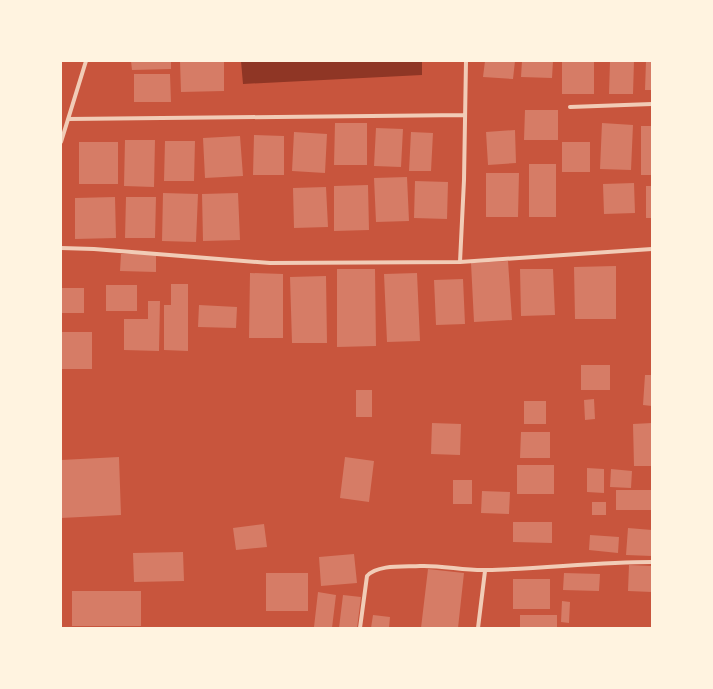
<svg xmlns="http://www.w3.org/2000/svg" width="713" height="689" font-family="Poppins,sans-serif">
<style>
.water{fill:#8f3625}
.building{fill:#d67c66}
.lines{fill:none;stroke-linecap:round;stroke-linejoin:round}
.minor{stroke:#f1ccb7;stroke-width:4}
</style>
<rect width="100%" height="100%" fill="#c8553d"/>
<!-- water -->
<path class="water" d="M 241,61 L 422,61 L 422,75 L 243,84 Z"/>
<!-- building -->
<path class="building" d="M 131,61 L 171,61 L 171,69 L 132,70 Z
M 180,61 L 224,61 L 224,91 L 181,92 Z
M 485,61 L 515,61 L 513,79 L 483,77 Z
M 522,61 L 553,61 L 552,78 L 521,77 Z
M 562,61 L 594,61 L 594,94 L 562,94 Z
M 610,61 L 634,61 L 633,94 L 609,94 Z
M 646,61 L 652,61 L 652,90 L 645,90 Z
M 134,74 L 170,74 L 171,102 L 134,102 Z
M 525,110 L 558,110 L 558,140 L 524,140 Z
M 335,123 L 367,123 L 367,165 L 334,165 Z
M 602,123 L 633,125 L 631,170 L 600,169 Z
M 641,126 L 652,126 L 652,175 L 641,175 Z
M 376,128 L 403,129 L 401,167 L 374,166 Z
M 515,130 L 516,163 L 488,165 L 486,132 Z
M 294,132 L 327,134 L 325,173 L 292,171 Z
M 411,132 L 433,133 L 431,171 L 409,171 Z
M 254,135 L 284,136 L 284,175 L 253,175 Z
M 240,136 L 243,176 L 205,178 L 203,138 Z
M 125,140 L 155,140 L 154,187 L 124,186 Z
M 165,141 L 195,141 L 194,181 L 164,181 Z
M 79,142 L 118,142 L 118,184 L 79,184 Z
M 562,142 L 590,142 L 590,172 L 562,172 Z
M 529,164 L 556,164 L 556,217 L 529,217 Z
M 486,173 L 519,173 L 518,217 L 486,217 Z
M 407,177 L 409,221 L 376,222 L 374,178 Z
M 415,181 L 448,182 L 447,219 L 414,218 Z
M 634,183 L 635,213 L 604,214 L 603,184 Z
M 368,185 L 369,230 L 334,231 L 334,186 Z
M 646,186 L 652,186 L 652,218 L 646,218 Z
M 326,187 L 328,227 L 294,228 L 293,188 Z
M 163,193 L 198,194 L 196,242 L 162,241 Z
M 238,193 L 240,240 L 203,241 L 202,194 Z
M 115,197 L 116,238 L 75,239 L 75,198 Z
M 126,197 L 156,197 L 155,238 L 125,238 Z
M 121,254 L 156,254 L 156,272 L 120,271 Z
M 508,261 L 512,320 L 474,322 L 471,263 Z
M 616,266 L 616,319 L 575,319 L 574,267 Z
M 337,269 L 375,269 L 376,346 L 337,347 Z
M 520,269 L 553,269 L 555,315 L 521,316 Z
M 250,273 L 283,274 L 283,338 L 249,338 Z
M 417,273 L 420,341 L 387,342 L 384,274 Z
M 326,276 L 327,343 L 292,343 L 290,277 Z
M 463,279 L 465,324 L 436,325 L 434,280 Z
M 171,284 L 188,284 L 188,351 L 164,350 L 164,305 L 171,305 Z
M 106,285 L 137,285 L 137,311 L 106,311 Z
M 61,288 L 84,288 L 84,313 L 61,313 Z
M 148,301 L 160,301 L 159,351 L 124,350 L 124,319 L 148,319 Z
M 199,305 L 237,307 L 236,328 L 198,327 Z
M 61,332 L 92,332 L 92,369 L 61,369 Z
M 581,365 L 610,365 L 610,390 L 581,390 Z
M 645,375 L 652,375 L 652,406 L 643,405 Z
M 356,390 L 372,390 L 372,417 L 356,417 Z
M 594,399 L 595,419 L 585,420 L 584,400 Z
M 524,401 L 546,401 L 546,424 L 524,424 Z
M 432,423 L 461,424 L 460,455 L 431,454 Z
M 652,423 L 652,466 L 634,466 L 633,424 Z
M 521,432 L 550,432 L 550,458 L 520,458 Z
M 119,457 L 121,515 L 61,518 L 61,460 Z
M 345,457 L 374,461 L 369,502 L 340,498 Z
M 517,465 L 554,465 L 554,494 L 517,494 Z
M 587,468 L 604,469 L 604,493 L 587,492 Z
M 611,469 L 632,471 L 631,488 L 610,487 Z
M 453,480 L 472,480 L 472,504 L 453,504 Z
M 616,490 L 652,490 L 652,510 L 616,510 Z
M 482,491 L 510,492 L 509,514 L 481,513 Z
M 592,502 L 606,502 L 606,515 L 592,515 Z
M 513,522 L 552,522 L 552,543 L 513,542 Z
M 264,524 L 267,547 L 236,550 L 233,528 Z
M 628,528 L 652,530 L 652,556 L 626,555 Z
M 590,535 L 619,537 L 618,553 L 589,550 Z
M 183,552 L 184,581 L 134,582 L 133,553 Z
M 354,554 L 357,583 L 321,586 L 319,557 Z
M 629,565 L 652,566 L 652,592 L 628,591 Z
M 428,569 L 464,573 L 458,628 L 421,628 Z
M 266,573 L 308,573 L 308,611 L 266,611 Z
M 564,573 L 600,574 L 599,591 L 563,590 Z
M 513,579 L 550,579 L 550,609 L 513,609 Z
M 72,591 L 141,591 L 141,626 L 72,626 Z
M 318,592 L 336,595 L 332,628 L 314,627 Z
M 343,595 L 361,597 L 357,628 L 339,628 Z
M 562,601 L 570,602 L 569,623 L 561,622 Z
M 373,615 L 390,617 L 389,628 L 371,628 Z
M 520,615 L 557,615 L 557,628 L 520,628 Z"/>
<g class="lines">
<!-- minor -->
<path class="minor" d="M 570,107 L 652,104
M 68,119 L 465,115
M 61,142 L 86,61
M 61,248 L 94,249 L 270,263 L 460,262 L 652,249
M 460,262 L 464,180 L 466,61
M 360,628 L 367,576 C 378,564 405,567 420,566 C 442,565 465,571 487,570 C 542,569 597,562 652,562
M 478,628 L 485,571"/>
</g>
<!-- border -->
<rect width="713" height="689" fill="none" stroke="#fff3e0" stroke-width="124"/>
</svg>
